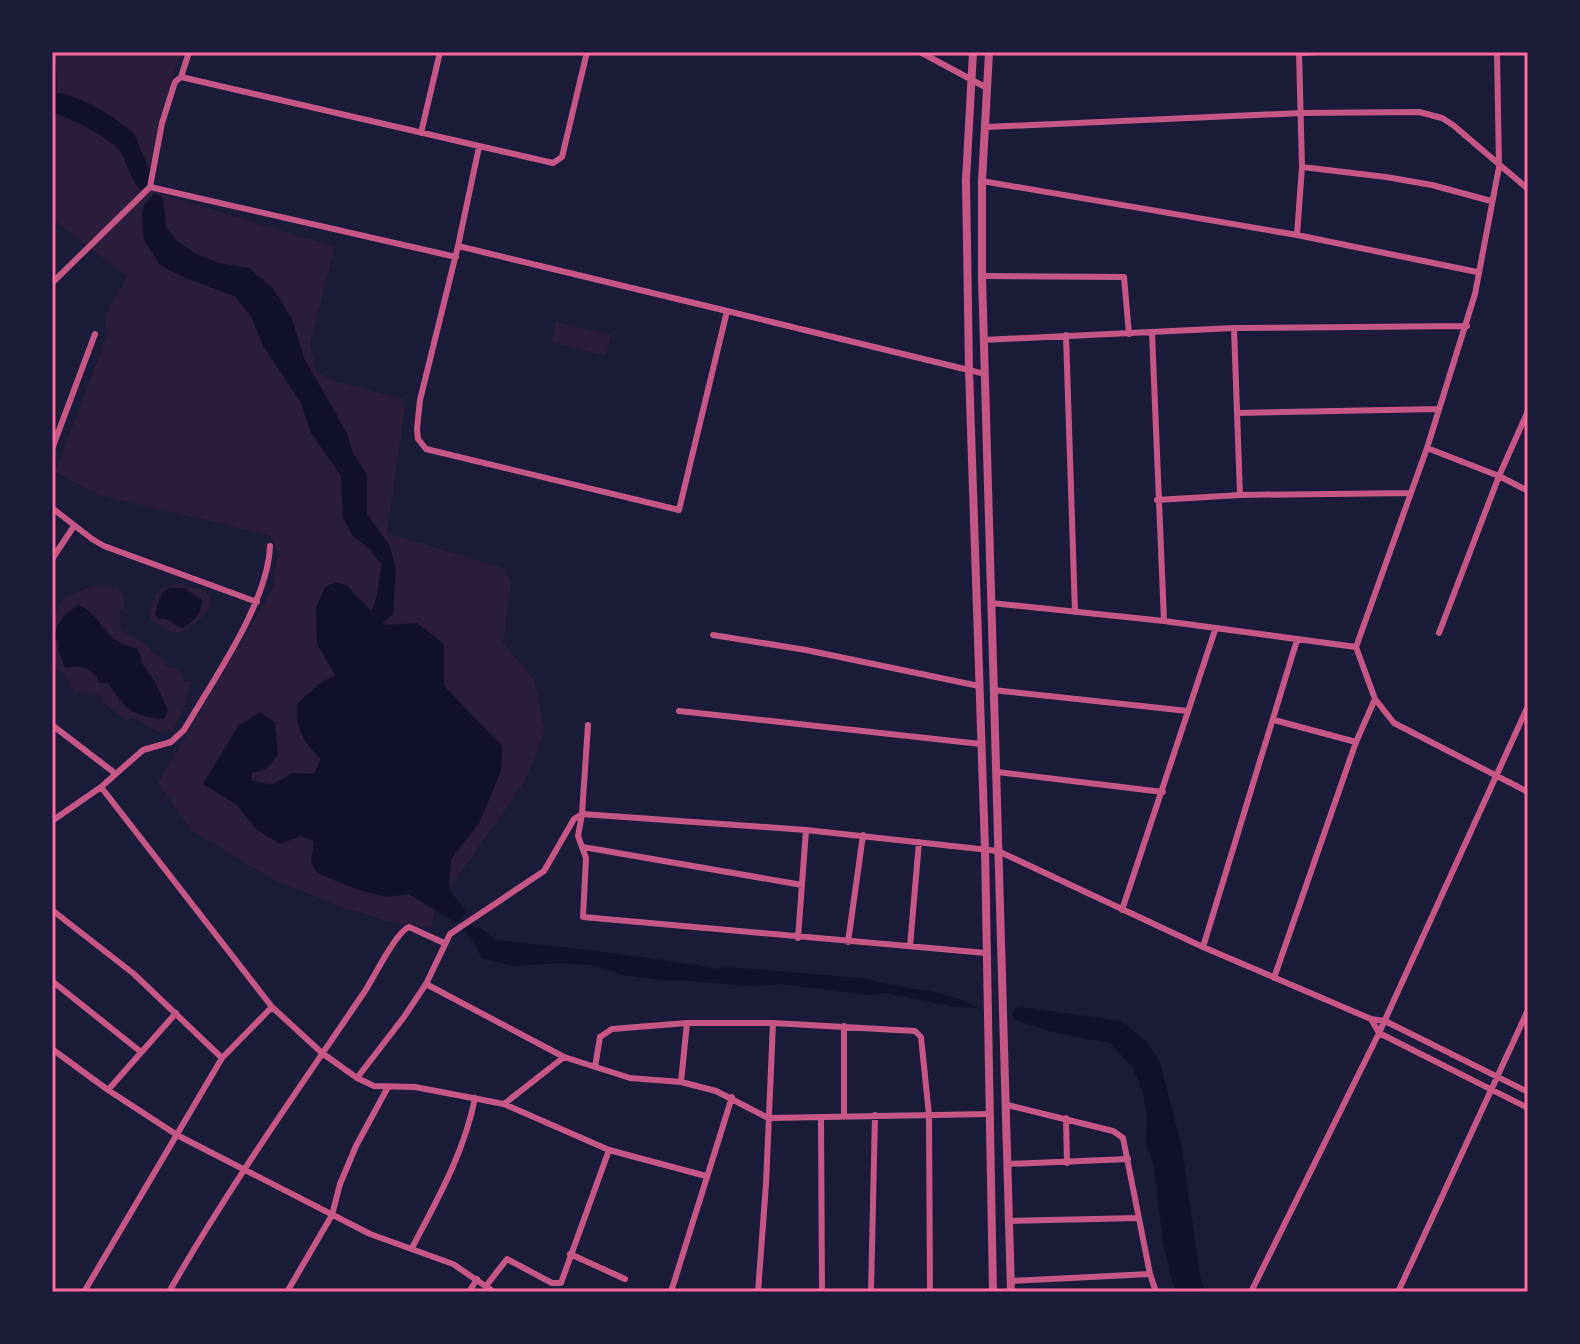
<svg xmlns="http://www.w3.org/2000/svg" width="1580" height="1344" font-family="Arial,sans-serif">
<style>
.green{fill:#2a1e3b}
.water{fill:#12122b}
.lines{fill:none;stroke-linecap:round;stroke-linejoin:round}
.minor{stroke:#c65784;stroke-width:6}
.tertiary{stroke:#c65784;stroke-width:8}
.neatline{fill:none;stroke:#ff6b9d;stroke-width:3}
</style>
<rect width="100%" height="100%" fill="#1b1b3a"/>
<!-- green -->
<path class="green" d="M 52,52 L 181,52 L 160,117 L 151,188 L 154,192 L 335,247 L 310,345 L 316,371 L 333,381 L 406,400 L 387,533 L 503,568 L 511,581 L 503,643 L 534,679 L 545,730 L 526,780 L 449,889 L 451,859 L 479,823 L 501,771 L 502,746 L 444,686 L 417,623 L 386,625 L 355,597 L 346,586 L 317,644 L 336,675 L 319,684 L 298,703 L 297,718 L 321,759 L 314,774 L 293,773 L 271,785 L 251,780 L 252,773 L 239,725 L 203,784 L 236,804 L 256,829 L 301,836 L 314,842 L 312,862 L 317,873 L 359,890 L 386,897 L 409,894 L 436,910 L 431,928 L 388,921 L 348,909 L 274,880 L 191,830 L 158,783 L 273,588 L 278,552 L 270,535 L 99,495 L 55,472 L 107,336 L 105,316 L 127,276 L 52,219 Z
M 556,322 L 611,335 L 606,356 L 552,342 Z
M 179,584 L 205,591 L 212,601 C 206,614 188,637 172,632 C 164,629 163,624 154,623 L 149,616 C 153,595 157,586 179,584 Z
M 92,586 L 116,586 L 123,594 L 125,606 L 120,611 L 121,630 L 148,645 L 152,653 L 164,659 L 165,666 L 179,669 L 185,682 L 191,682 L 185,707 L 173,731 L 158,732 L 135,718 L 126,720 L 107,706 L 99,695 L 75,692 L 63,673 L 52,665 L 52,619 L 62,599 Z"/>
<!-- water -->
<path class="water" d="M 52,52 L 56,66 L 57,93 C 78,94 115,117 131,131 C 137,136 138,146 142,153 C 149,169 158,179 143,193 C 131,181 129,168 122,154 C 114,139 69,117 52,113 Z
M 154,194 L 161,196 L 164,204 L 166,227 L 176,240 L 196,254 L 219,263 L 249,268 L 273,288 L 292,319 L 304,358 L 347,433 L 353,453 L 367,474 L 367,514 L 390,546 L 396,570 L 393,614 L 382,623 L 386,625 L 417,623 L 444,644 L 444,686 L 502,746 L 501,771 L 479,823 L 451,859 L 449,889 L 467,913 L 456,923 L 409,894 L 387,897 L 359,890 L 317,873 L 311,862 L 314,841 L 301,836 L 280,844 L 256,829 L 236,804 L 203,784 L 239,725 L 260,712 L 275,723 L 278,754 L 267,769 L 252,773 L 251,780 L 271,785 L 293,773 L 314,774 L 321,759 C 303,742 295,729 298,703 L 319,684 L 335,675 L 317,644 L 316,608 L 325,587 L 336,582 L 347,586 L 371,611 C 379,598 378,581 382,565 L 369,548 L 353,536 L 343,518 L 341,476 L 311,433 L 300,401 L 263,346 L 251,316 L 234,296 L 183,277 L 160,265 L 144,240 L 142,214 L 145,203 Z
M 169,588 L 184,588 L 202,600 C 202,613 194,621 183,628 C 174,626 167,616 159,619 L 155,614 C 159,603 157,594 169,588 Z
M 79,605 C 94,611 102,628 113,638 C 121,645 128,645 137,649 L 141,656 L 141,662 L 154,680 L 168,710 L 164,719 C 130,716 125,708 108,683 L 100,683 C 92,667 81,664 65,668 L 58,649 L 59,643 L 54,637 C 57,621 66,612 79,605 Z
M 466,922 L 478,927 L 497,940 L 612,953 L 696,965 L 712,969 L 730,967 L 869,979 C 904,990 946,989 978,1008 L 956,1007 L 886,993 L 871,995 L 780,984 L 745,986 L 692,981 L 666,981 L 623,975 L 593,965 L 559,963 L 513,966 L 482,958 L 470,936 L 459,927 Z
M 1021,1007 L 1121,1021 L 1147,1042 L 1160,1062 L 1182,1148 L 1201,1282 L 1206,1292 L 1175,1292 L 1163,1242 L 1154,1168 L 1146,1142 L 1147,1118 L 1143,1092 L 1133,1068 L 1110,1043 L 1060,1034 L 1015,1020 L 1012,1014 L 1015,1009 Z"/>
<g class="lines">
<!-- minor -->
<path class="minor" d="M 920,52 L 987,88
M 1299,53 L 1318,52
M 181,77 L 553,163 L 562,157 L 587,52
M 986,127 L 1302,113 L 1419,112 L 1442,118 L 1453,125 L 1528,189
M 421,133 L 440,52
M 479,147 L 458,246 L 727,311
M 1302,167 L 1386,177 L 1432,185 L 1491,201
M 982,181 L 1297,235 L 1477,272
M 150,187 L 456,257
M 1297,235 L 1302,167 L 1299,52
M 458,246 L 420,400 L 417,429 L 418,439 L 426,449 L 679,510 L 727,311 L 985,374
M 982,276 L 1124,277 L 1129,334
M 52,283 L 150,187 L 162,123 L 175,82 L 181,77 L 189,52
M 1234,328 L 1240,495
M 1152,333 L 1164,621
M 1066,335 L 1075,612
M 983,340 L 1234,328 L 1467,326
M 1237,413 L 1438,409
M 1427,448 L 1499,476 L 1528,491
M 52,449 L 95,334
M 1157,500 L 1240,495 L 1409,493
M 52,508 L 92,539 L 104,546 L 257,602
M 52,559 L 74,526
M 991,603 L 1164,621 L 1356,647
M 1439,633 L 1499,476 L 1528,411
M 713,635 L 806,650 L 979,686
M 1356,647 L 1427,448 L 1475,294 L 1499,167 L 1497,52
M 1356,647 L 1375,699 L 1394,723 L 1528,792
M 993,690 L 1188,711
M 679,711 L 981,744
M 1274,720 L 1356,742
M 52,725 L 116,774
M 588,725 L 582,814 L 578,836 L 586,858 L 583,917 L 986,953
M 997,772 L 1163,792
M 101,787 L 272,1007 L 322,1053 L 357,1078 L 374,1086 L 415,1087 L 504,1104 L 609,1150 L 706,1176
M 582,814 L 806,830 L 998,851 L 1203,947 L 1371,1019 L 1385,1021 L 1528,1092
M 52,821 L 101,787 L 143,750 L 171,742 L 184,730 C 213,680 268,603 270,546
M 583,847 L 802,885
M 52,910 L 134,974 L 222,1058
M 1122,910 L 1215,630
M 798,938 L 806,830
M 848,942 L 863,835
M 910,946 L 919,842
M 1203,947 L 1297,640
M 1274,978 L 1356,742 L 1375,699
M 52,981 L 141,1052
M 426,984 L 564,1057 L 630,1078 L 681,1082 L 716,1091 L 768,1118 L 990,1114
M 1371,1019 L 1379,1033 L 1528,1108
M 52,1049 L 108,1090 L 177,1135 L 370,1234 L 453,1264 L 494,1292
M 595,1067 L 600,1037 L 612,1029 L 687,1023 L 773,1023 L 915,1031 L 921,1037 L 929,1115 L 930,1292
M 357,1078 L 404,1017 L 426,984 L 450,934 L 544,871 L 574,819 L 582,814
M 681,1082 L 687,1023
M 108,1090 L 176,1013
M 504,1104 L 564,1057
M 1007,1105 L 1113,1131 L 1123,1138 L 1150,1274 L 1156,1292
M 844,1115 L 844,1026
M 821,1118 L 822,1292
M 1066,1118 L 1067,1163
M 1008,1164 L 1128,1159
M 1010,1221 L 1139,1218
M 412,1248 C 438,1198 464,1153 475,1098
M 570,1254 L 625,1279
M 1010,1281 L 1150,1274
M 486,1286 L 507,1259 L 552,1283 L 561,1283 L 609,1150
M 84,1292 L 222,1058 L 272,1007
M 169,1292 C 228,1188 298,1090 365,991 C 374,977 396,932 409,927 L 444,943
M 287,1292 L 332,1215 L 340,1184 L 356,1146 L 388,1087
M 469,1292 L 477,1279
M 671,1292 L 732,1097
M 758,1292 L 766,1184 L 773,1023
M 871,1292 L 875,1115
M 1251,1292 L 1379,1033 L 1528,706
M 1398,1292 L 1528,1010"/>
<!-- tertiary -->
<path class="tertiary" d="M 973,52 L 966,180 L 969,370 L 985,849 L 993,1292
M 989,52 L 982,181 L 982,276 L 1011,1292"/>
</g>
<!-- border -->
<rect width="1580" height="1344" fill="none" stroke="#1b1b3a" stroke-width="108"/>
<rect x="54" y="54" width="1472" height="1236" class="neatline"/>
</svg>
